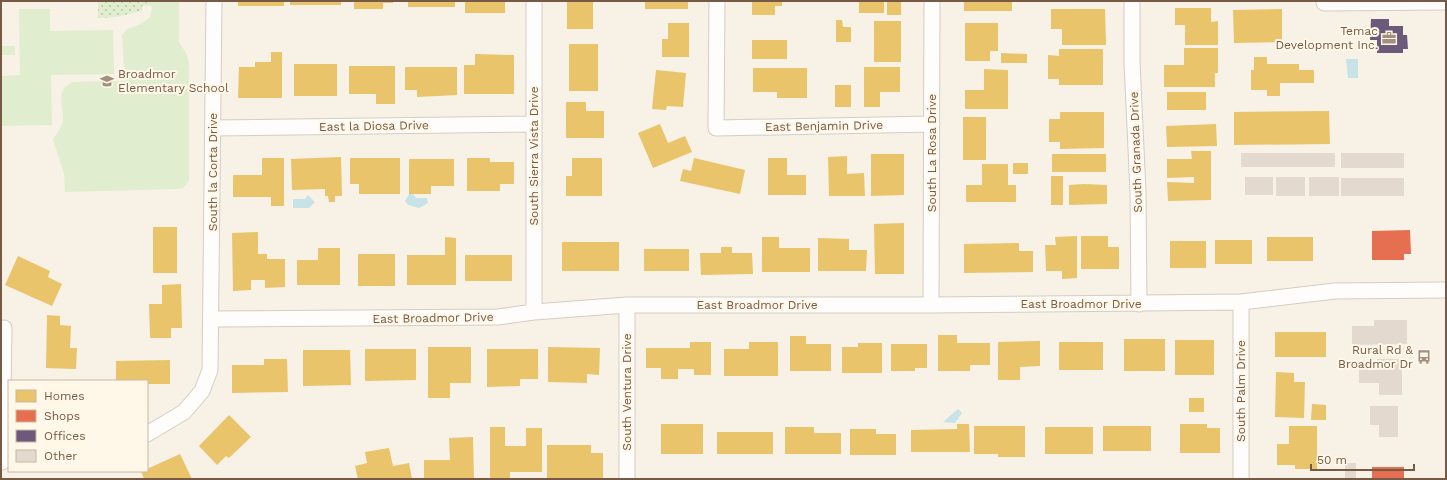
<svg xmlns="http://www.w3.org/2000/svg" width="1447" height="480" font-family="'Work Sans',sans-serif">
<style>
.grass{fill:url(#grass-dots)}
.park{fill:#e0eecf}
.water{fill:#c7e3e7}
.homes{fill:#e9c46a}
.shops{fill:#e76f51}
.offices{fill:#6d597a}
.building{fill:#e3d9ce}
.lines{fill:none;stroke-linecap:round;stroke-linejoin:round}
.street-casing{stroke:#d6ccc1;stroke-width:17}
.street{stroke:#fefdfb;stroke-width:15}
.labels{text-anchor:middle;dominant-baseline:central;stroke-width:4;stroke-linejoin:round;paint-order:stroke}
.poi-label{font-size:12px;fill:#765a45;stroke:#fff7e7;text-anchor:end}
.street-label{font-size:12px;fill:#765a45;stroke:#fff7e7}
</style>
<defs>
<pattern id="grass-dots" width="8" height="8" patternUnits="userSpaceOnUse"><rect width="8" height="8" fill="#e0eecf"/><path d="M2 2h.1M6 6h.1" fill="none" stroke="#bac4aa" stroke-width="1.8" stroke-linecap="round"/></pattern>
</defs>
<rect width="100%" height="100%" fill="#f7f1e6"/>
<!-- grass -->
<path class="grass" d="M 100,1 L 149,1 L 151,5 L 142,6 L 142,11 L 117,17 L 98,18 L 98,3 Z"/>
<!-- park -->
<path class="park" d="M 149,1 L 179,1 L 179,42 L 187,55 L 189,64 L 189,181 L 183,188 L 177,189 L 65,192 L 64,174 L 53,139 C 73,115 56,111 63,89 L 72,82 L 125,81 L 122,35 L 127,29 L 141,24 L 150,17 L 152,8 Z
M 19,9 L 50,9 L 50,31 L 113,30 L 114,74 L 51,75 L 52,125 L 1,126 L 1,76 L 20,75 Z
M 1,46 L 15,46 L 15,55 L 1,55 Z"/>
<!-- water -->
<path class="water" d="M 1346,59 L 1358,59 L 1358,78 L 1348,78 Z
M 409,194 L 413,194 L 416,198 L 427,198 L 428,203 L 419,208 L 408,205 L 405,201 Z
M 308,195 L 315,202 L 309,208 L 293,208 L 293,199 L 305,199 Z
M 958,409 L 962,413 L 955,423 L 943,422 Z"/>
<!-- homes -->
<path class="homes" d="M 238,1 L 284,1 L 284,6 L 238,6 Z
M 290,1 L 341,1 L 341,5 L 290,5 Z
M 354,1 L 393,1 L 393,3 L 383,3 L 383,9 L 354,9 Z
M 408,1 L 455,1 L 455,7 L 408,7 Z
M 465,1 L 505,1 L 505,13 L 465,13 Z
M 567,1 L 593,1 L 593,29 L 567,29 Z
M 645,1 L 688,1 L 688,9 L 645,9 Z
M 752,1 L 782,1 L 782,6 L 775,6 L 775,15 L 752,15 Z
M 859,1 L 884,1 L 884,13 L 859,13 Z
M 887,1 L 901,1 L 901,15 L 887,15 Z
M 964,1 L 1012,1 L 1012,11 L 964,11 Z
M 1175,8 L 1211,8 L 1211,22 L 1218,21 L 1218,45 L 1185,45 L 1185,25 L 1175,25 Z
M 1051,9 L 1105,9 L 1106,45 L 1062,45 L 1062,29 L 1051,29 Z
M 1282,9 L 1282,42 L 1234,43 L 1233,10 Z
M 836,20 L 842,20 L 843,27 L 851,27 L 851,42 L 836,42 Z
M 874,21 L 901,21 L 901,62 L 874,62 Z
M 668,23 L 689,23 L 689,57 L 662,57 L 662,39 L 668,39 Z
M 965,23 L 998,23 L 998,51 L 990,51 L 990,61 L 965,61 Z
M 752,40 L 787,40 L 787,59 L 752,59 Z
M 569,44 L 598,44 L 598,91 L 569,91 Z
M 1184,48 L 1218,48 L 1218,73 L 1215,73 L 1215,87 L 1164,87 L 1164,65 L 1184,65 Z
M 1059,49 L 1103,49 L 1103,85 L 1059,85 L 1059,79 L 1048,79 L 1048,55 L 1059,56 Z
M 271,52 L 282,52 L 282,98 L 238,98 L 239,67 L 255,67 L 255,62 L 271,62 Z
M 1001,53 L 1027,54 L 1027,63 L 1001,63 Z
M 475,54 L 514,55 L 514,94 L 464,94 L 464,65 L 475,65 Z
M 1254,57 L 1267,57 L 1267,64 L 1299,64 L 1299,70 L 1314,70 L 1314,83 L 1280,83 L 1280,96 L 1267,96 L 1267,90 L 1251,90 L 1251,70 L 1254,70 Z
M 294,64 L 337,64 L 337,96 L 294,96 Z
M 349,66 L 395,66 L 395,104 L 376,104 L 376,94 L 349,94 Z
M 405,67 L 457,67 L 457,95 L 417,97 L 417,90 L 405,90 Z
M 864,67 L 900,67 L 900,92 L 880,92 L 880,107 L 864,107 Z
M 753,68 L 807,68 L 807,98 L 777,98 L 777,92 L 753,92 Z
M 984,69 L 1008,70 L 1008,109 L 965,109 L 965,90 L 984,90 Z
M 656,70 L 686,73 L 683,107 L 667,106 L 666,110 L 652,109 Z
M 835,85 L 851,85 L 851,107 L 835,107 Z
M 1167,92 L 1206,92 L 1206,110 L 1167,110 Z
M 566,102 L 586,102 L 586,111 L 604,111 L 604,138 L 566,138 Z
M 1329,111 L 1330,144 L 1234,145 L 1234,112 Z
M 1060,112 L 1104,112 L 1104,148 L 1060,149 L 1060,142 L 1049,142 L 1049,119 L 1060,119 Z
M 963,117 L 986,117 L 986,160 L 963,160 Z
M 660,124 L 668,143 L 685,136 L 692,152 L 653,168 L 638,133 Z
M 1216,124 L 1217,146 L 1167,147 L 1166,126 Z
M 1191,151 L 1211,151 L 1211,200 L 1168,201 L 1167,182 L 1194,183 L 1194,177 L 1167,178 L 1167,159 L 1192,159 Z
M 871,154 L 904,154 L 904,195 L 871,196 Z
M 1052,154 L 1106,154 L 1106,172 L 1052,172 Z
M 847,156 L 847,174 L 864,173 L 865,196 L 829,196 L 828,157 Z
M 341,157 L 342,196 L 335,196 L 335,202 L 329,202 L 328,196 L 325,196 L 325,189 L 292,190 L 291,159 Z
M 262,158 L 284,158 L 284,206 L 271,206 L 271,197 L 233,197 L 233,175 L 262,175 Z
M 350,158 L 400,158 L 400,194 L 359,194 L 359,184 L 350,184 Z
M 467,158 L 490,158 L 490,162 L 514,162 L 514,184 L 500,184 L 500,191 L 467,191 Z
M 572,158 L 602,158 L 602,196 L 566,196 L 566,176 L 572,176 Z
M 694,158 L 745,170 L 740,194 L 680,181 L 683,169 L 691,171 Z
M 768,158 L 787,158 L 787,175 L 806,175 L 806,195 L 768,195 Z
M 409,159 L 454,159 L 454,186 L 431,186 L 431,194 L 409,194 Z
M 1013,163 L 1028,163 L 1028,174 L 1013,174 Z
M 982,164 L 1008,164 L 1008,185 L 1016,185 L 1016,202 L 966,202 L 966,185 L 982,185 Z
M 1051,176 L 1063,176 L 1063,205 L 1051,205 Z
M 1084,184 L 1107,185 L 1107,204 L 1069,205 L 1069,185 Z
M 904,223 L 904,274 L 875,274 L 874,224 Z
M 153,227 L 177,227 L 177,273 L 153,273 Z
M 258,232 L 258,254 L 267,254 L 267,259 L 285,259 L 285,287 L 265,288 L 265,280 L 251,280 L 251,290 L 233,291 L 232,233 Z
M 1077,236 L 1077,278 L 1062,279 L 1062,271 L 1046,271 L 1045,245 L 1056,245 L 1055,237 Z
M 1081,236 L 1108,236 L 1108,247 L 1119,247 L 1119,269 L 1081,269 Z
M 445,237 L 456,238 L 456,285 L 407,285 L 407,255 L 445,255 Z
M 762,237 L 779,237 L 779,248 L 810,248 L 810,272 L 762,272 Z
M 1267,237 L 1313,237 L 1313,261 L 1267,261 Z
M 818,238 L 849,239 L 849,250 L 867,250 L 866,271 L 818,271 Z
M 1215,240 L 1252,240 L 1252,264 L 1215,264 Z
M 1170,241 L 1206,241 L 1206,268 L 1170,268 Z
M 562,242 L 619,242 L 619,271 L 562,271 Z
M 1019,243 L 1019,251 L 1033,251 L 1033,272 L 964,273 L 964,244 Z
M 721,247 L 732,247 L 732,253 L 752,253 L 753,274 L 701,275 L 700,253 L 721,253 Z
M 318,248 L 340,248 L 340,285 L 297,285 L 297,260 L 318,260 Z
M 644,249 L 689,249 L 689,271 L 644,271 Z
M 358,254 L 395,254 L 395,286 L 358,286 Z
M 465,255 L 512,255 L 512,281 L 465,281 Z
M 18,256 L 50,271 L 48,277 L 62,284 L 52,306 L 5,285 Z
M 181,284 L 182,328 L 171,328 L 171,338 L 150,338 L 149,304 L 162,304 L 162,285 Z
M 47,315 L 60,316 L 60,325 L 71,326 L 70,348 L 77,348 L 76,369 L 46,368 Z
M 1275,332 L 1326,332 L 1326,357 L 1275,357 Z
M 938,335 L 957,335 L 957,343 L 990,343 L 990,365 L 970,365 L 970,371 L 938,371 Z
M 790,336 L 806,336 L 806,344 L 831,344 L 831,371 L 790,371 Z
M 1124,339 L 1165,339 L 1165,371 L 1124,371 Z
M 1175,340 L 1214,340 L 1214,375 L 1175,375 Z
M 1040,341 L 1040,366 L 1020,367 L 1020,380 L 998,380 L 998,342 Z
M 690,342 L 711,342 L 711,375 L 694,375 L 694,369 L 678,369 L 678,379 L 661,379 L 661,368 L 646,368 L 646,348 L 690,348 Z
M 749,342 L 778,342 L 778,376 L 724,376 L 724,349 L 749,349 Z
M 1059,342 L 1103,342 L 1103,370 L 1059,370 Z
M 858,343 L 882,343 L 882,373 L 842,373 L 842,347 L 858,347 Z
M 891,344 L 927,344 L 927,368 L 915,368 L 915,371 L 891,371 Z
M 428,347 L 471,347 L 471,383 L 450,383 L 450,398 L 428,398 Z
M 548,347 L 600,348 L 599,375 L 587,374 L 587,383 L 548,382 Z
M 365,349 L 416,349 L 416,380 L 365,381 Z
M 487,349 L 538,349 L 538,379 L 520,379 L 520,386 L 487,387 Z
M 303,350 L 350,350 L 351,385 L 303,386 Z
M 264,359 L 287,359 L 288,392 L 232,393 L 232,365 L 264,365 Z
M 170,360 L 170,384 L 147,384 L 147,381 L 116,381 L 116,361 Z
M 1276,372 L 1294,373 L 1294,382 L 1305,382 L 1304,418 L 1275,417 Z
M 1189,398 L 1204,398 L 1204,412 L 1189,412 Z
M 1312,404 L 1326,405 L 1326,420 L 1311,420 Z
M 229,415 L 251,437 L 229,458 L 226,456 L 217,465 L 199,446 Z
M 661,424 L 703,424 L 703,454 L 661,454 Z
M 957,424 L 969,424 L 970,452 L 911,452 L 911,430 L 957,429 Z
M 1180,424 L 1207,424 L 1207,428 L 1220,428 L 1220,453 L 1180,453 Z
M 974,426 L 1025,426 L 1025,457 L 998,457 L 998,454 L 974,454 Z
M 1103,426 L 1151,426 L 1151,451 L 1103,451 Z
M 1289,426 L 1317,426 L 1317,469 L 1295,469 L 1295,465 L 1277,465 L 1277,444 L 1289,444 Z
M 490,427 L 505,427 L 505,446 L 526,446 L 526,428 L 542,428 L 542,472 L 510,472 L 510,479 L 490,479 Z
M 785,427 L 814,427 L 814,433 L 841,433 L 841,454 L 785,454 Z
M 1045,427 L 1093,427 L 1093,454 L 1045,454 Z
M 850,429 L 876,429 L 876,434 L 896,434 L 896,455 L 850,455 Z
M 717,432 L 773,432 L 773,454 L 717,454 Z
M 473,437 L 474,479 L 424,479 L 424,460 L 450,460 L 449,438 Z
M 547,445 L 591,445 L 591,453 L 603,453 L 603,479 L 547,479 Z
M 389,448 L 393,466 L 409,463 L 412,479 L 358,479 L 355,466 L 367,463 L 365,452 Z
M 180,454 L 192,479 L 144,479 L 141,471 L 147,471 L 147,469 Z"/>
<!-- shops -->
<path class="shops" d="M 1410,230 L 1411,254 L 1404,254 L 1404,260 L 1372,260 L 1372,231 Z
M 1372,467 L 1404,467 L 1404,479 L 1372,479 Z"/>
<!-- offices -->
<path class="offices" d="M 1371,19 L 1389,19 L 1389,26 L 1403,26 L 1403,35 L 1407,35 L 1408,49 L 1403,49 L 1403,53 L 1377,53 L 1377,40 L 1370,40 Z"/>
<!-- building -->
<path class="building" d="M 1241,153 L 1335,153 L 1335,167 L 1241,167 Z
M 1341,153 L 1404,153 L 1404,168 L 1341,168 Z
M 1245,177 L 1273,177 L 1273,195 L 1245,195 Z
M 1276,177 L 1305,177 L 1305,196 L 1276,196 Z
M 1309,177 L 1339,177 L 1339,196 L 1309,196 Z
M 1341,178 L 1404,178 L 1404,196 L 1341,196 Z
M 1374,320 L 1407,320 L 1407,344 L 1352,345 L 1352,326 L 1374,326 Z
M 1377,359 L 1402,359 L 1402,395 L 1379,395 L 1379,383 L 1359,383 L 1359,369 L 1377,369 Z
M 1370,406 L 1398,406 L 1398,437 L 1379,437 L 1379,425 L 1370,425 Z
M 1345,463 L 1356,463 L 1356,479 L 1345,479 Z"/>
<g class="lines">
<defs>
<path id="street" d="M 534,1 L 534,312
M 717,1 L 716,128 L 932,124
M 1132,1 L 1132,62 L 1138,192 L 1139,304
M 1324,3 L 1446,2
M 214,128 L 534,124
M 1241,302 L 1241,479
M 627,305 L 627,479
M 931,305 L 932,1
M 212,319 L 498,317 L 534,312 L 627,305 L 931,305 L 1241,302 L 1335,291 L 1446,290
M 147,434 L 184,412 L 202,391 L 210,370 L 214,1
M 2,462 L 4,328"/>
</defs>
<!-- street casing -->
<use href="#street" class="street-casing"/>
<!-- street -->
<use href="#street" class="street"/>
</g>
<!-- icons -->
<defs>
<symbol id="office-bare" viewBox="-9 -9 18 18"><path d="M-6-3h4V-5.5h4V-3h4V5H-6ZM-1-4.5V-3h2v-1.5ZM-6 0V1H6V0Z" fill="#a38f7d" stroke="#fff7e7" stroke-width="2.5" paint-order="stroke"/></symbol>
<symbol id="school-bare" viewBox="-9 -9 18 18"><path d="M0-5L7-2L0 1L-7-2ZM-4 1L0 2.5L4 1V4Q0 6-4 4Z" fill="#a38f7d" stroke="#fff7e7" stroke-width="2.5" paint-order="stroke"/></symbol>
<symbol id="bus-bare" viewBox="-9 -9 18 18"><path d="M-5-6H5V4H4V6H2V4H-2V6H-4V4H-5ZM-3.5-4V0h7V-4ZM-3.5 1.2v1.5H-2V1.2ZM2 1.2v1.5H3.5V1.2Z" fill="#a38f7d" stroke="#fff7e7" stroke-width="2.5" paint-order="stroke"/></symbol>
</defs>
<g fill-rule="evenodd">
<use href="#office-bare" x="1379" y="28" width="20" height="20"/>
<use href="#school-bare" x="97" y="71" width="20" height="20"/>
<use href="#bus-bare" x="1414" y="347" width="20" height="20"/>
</g>
<g class="labels">
<!-- poi labels -->
<g class="poi-label">
<text x="1378" y="31">Temac<tspan x="1378" dy="14">Development Inc.</tspan></text>
<text x="118" y="74" text-anchor="start">Broadmor<tspan x="118" dy="14">Elementary School</tspan></text>
<text x="1413" y="350">Rural Rd &amp;<tspan x="1413" dy="14">Broadmor Dr</tspan></text>
</g>
<!-- street labels -->
<g class="street-label">
<text transform="translate(374 126) rotate(-1)">East la Diosa Drive</text>
<text transform="translate(824 126) rotate(-1)">East Benjamin Drive</text>
<text transform="translate(1136 152) rotate(-92)">South Granada Drive</text>
<text transform="translate(932 153) rotate(-90)">South La Rosa Drive</text>
<text transform="translate(534 156) rotate(-90)">South Sierra Vista Drive</text>
<text transform="translate(213 172) rotate(-90)">South la Corta Drive</text>
<text x="1081" y="304">East Broadmor Drive</text>
<text x="757" y="305">East Broadmor Drive</text>
<text transform="translate(433 318) rotate(-1)">East Broadmor Drive</text>
<text transform="translate(1241 391) rotate(-90)">South Palm Drive</text>
<text transform="translate(627 392) rotate(-90)">South Ventura Drive</text>
</g>
</g>
<!-- border -->
<rect width="1447" height="480" fill="none" stroke="#765a45" stroke-width="4"/>
<!-- legend -->
<rect x="8" y="380" width="140" height="92" fill="#fff7e7" stroke="#c8b8a6"/>
<rect x="16" y="390" width="20" height="12" fill="#e9c46a" stroke="#c8b8a6"/>
<text x="44" y="400" font-size="12" fill="#765a45">Homes</text>
<rect x="16" y="410" width="20" height="12" fill="#e76f51" stroke="#c8b8a6"/>
<text x="44" y="420" font-size="12" fill="#765a45">Shops</text>
<rect x="16" y="430" width="20" height="12" fill="#6d597a" stroke="#c8b8a6"/>
<text x="44" y="440" font-size="12" fill="#765a45">Offices</text>
<rect x="16" y="450" width="20" height="12" fill="#e3d9ce" stroke="#c8b8a6"/>
<text x="44" y="460" font-size="12" fill="#765a45">Other</text>
<!-- scale -->
<path d="M1311 464v6h103v-6" fill="none" stroke="#765a45" stroke-width="2"/>
<text x="1317" y="464" font-size="12" fill="#765a45" stroke="#fff7e7" stroke-width="3" paint-order="stroke">50 m</text>
</svg>
